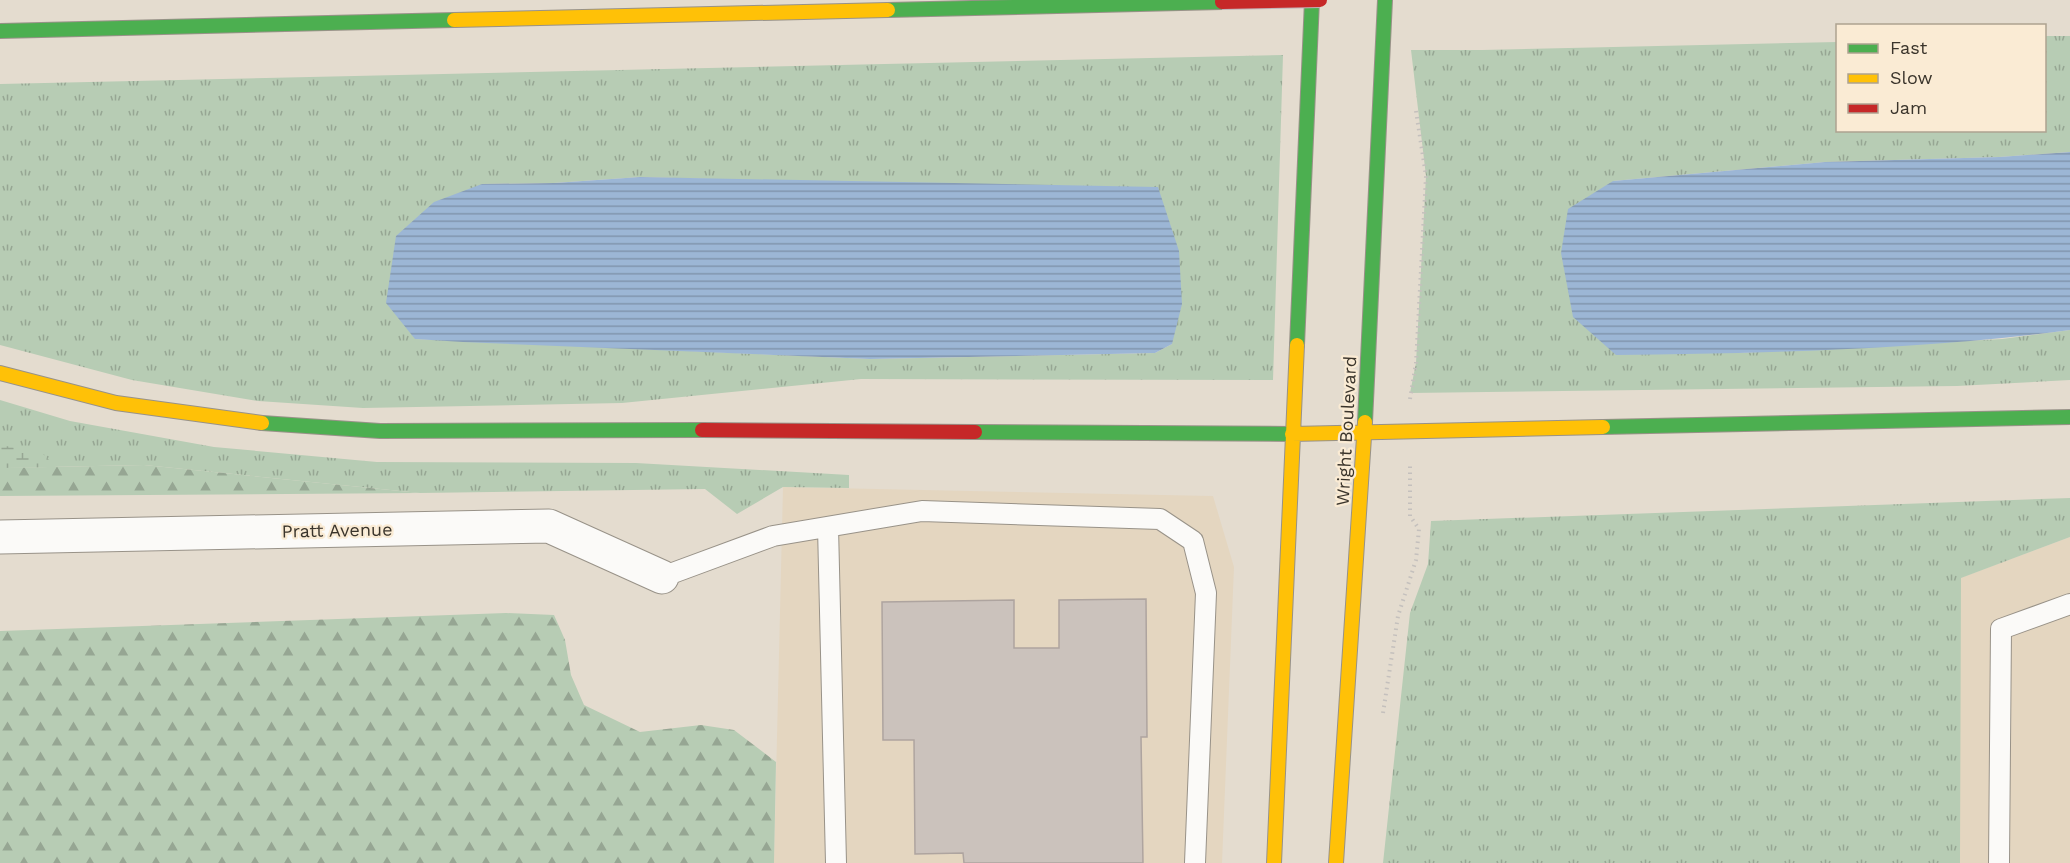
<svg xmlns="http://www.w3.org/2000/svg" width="2070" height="863" font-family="'Work Sans',sans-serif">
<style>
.built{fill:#e4d6c0}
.grass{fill:url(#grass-tufts);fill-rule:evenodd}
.forest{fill:url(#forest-firs)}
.wetland{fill:url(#wetland-marsh)}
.water{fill:url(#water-rules)}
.building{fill:#cbc2bc;stroke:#aea49f;stroke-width:1.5}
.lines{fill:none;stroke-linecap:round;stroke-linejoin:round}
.lane-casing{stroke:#989288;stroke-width:22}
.street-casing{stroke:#989288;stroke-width:35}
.fast-casing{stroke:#989288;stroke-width:16}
.slow-casing{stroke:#989288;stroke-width:16}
.jam-casing{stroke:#989288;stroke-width:16}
.path{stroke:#c4c0bd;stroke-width:4;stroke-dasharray:1.5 4.5;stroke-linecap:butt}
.lane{stroke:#fbfaf8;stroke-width:20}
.street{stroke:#fbfaf8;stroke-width:33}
.fast{stroke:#4caf50;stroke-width:14}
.slow{stroke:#ffc107;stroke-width:14}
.jam{stroke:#c62828;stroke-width:14}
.jam-bridge-casing{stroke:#c0b4b8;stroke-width:16;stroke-linecap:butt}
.jam-bridge{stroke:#c62828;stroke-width:14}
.labels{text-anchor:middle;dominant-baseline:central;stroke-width:4.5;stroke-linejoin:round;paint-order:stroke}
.street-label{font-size:18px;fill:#3a342b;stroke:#faebd4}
</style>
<defs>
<pattern id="grass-tufts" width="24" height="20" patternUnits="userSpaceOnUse" patternTransform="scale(1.5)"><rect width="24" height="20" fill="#b7ccb4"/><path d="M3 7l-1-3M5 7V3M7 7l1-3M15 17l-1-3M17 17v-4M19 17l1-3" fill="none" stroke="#96a693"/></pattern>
<pattern id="forest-firs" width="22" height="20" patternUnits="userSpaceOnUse" patternTransform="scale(1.5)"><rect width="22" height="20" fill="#b7ccb4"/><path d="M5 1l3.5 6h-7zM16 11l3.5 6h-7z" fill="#96a693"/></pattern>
<pattern id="wetland-marsh" width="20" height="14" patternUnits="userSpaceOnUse" patternTransform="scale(1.5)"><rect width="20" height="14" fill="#b7ccb4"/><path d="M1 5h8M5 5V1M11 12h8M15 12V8" fill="none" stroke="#96a693"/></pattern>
<pattern id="water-rules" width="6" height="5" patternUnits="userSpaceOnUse" patternTransform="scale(1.5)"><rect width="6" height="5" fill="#9cb6d5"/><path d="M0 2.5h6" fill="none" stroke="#8095ad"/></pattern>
</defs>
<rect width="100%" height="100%" fill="#e4dccf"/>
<!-- built -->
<path class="built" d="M 783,487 L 1213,496 L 1234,567 L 1222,863 L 774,863 Z
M 2070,537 L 2070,863 L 1960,863 L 1960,578 Z"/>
<!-- grass -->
<path class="grass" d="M 2045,36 L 2070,36 L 2070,152 L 1999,157 L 1825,162 L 1613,181 L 1739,353 L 2002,339 L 2070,330 L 2070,380 L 1957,386 L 1410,393 L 1416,363 L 1426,176 L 1411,50 L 1482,50 L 1837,42 L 1838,130 L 2044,130 Z
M 1283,55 L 1273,380 L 861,379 L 622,403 L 363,408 L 258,401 L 132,380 L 0,345 L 0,84 ZM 640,177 L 852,183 L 1172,344 L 1155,353 L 870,359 L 415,339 L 482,184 L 554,183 Z
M 0,400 L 70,421 L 214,447 L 377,462 L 636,463 L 849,475 L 849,488 L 783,487 L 737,514 L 705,489 L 420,493 L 144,465 L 0,468 Z
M 2070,498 L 2070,537 L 1961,578 L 1960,863 L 1383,863 L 1410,613 L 1428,564 L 1431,521 Z"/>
<!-- forest -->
<path class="forest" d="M 144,465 L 420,493 L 0,496 L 0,468 Z
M 506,613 L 554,615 L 565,640 L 571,675 L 584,705 L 640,732 L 701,725 L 734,730 L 776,762 L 774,863 L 0,863 L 0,631 Z"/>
<!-- wetland -->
<path class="wetland" d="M 0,445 L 41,452 L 56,467 L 0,468 Z"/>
<!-- water -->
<path class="water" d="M 2070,152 L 2070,330 C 1920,350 1767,353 1616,355 L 1573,317 L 1561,253 L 1568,209 L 1613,181 L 1825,162 L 1999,157 Z
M 640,177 L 1158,187 L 1179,251 L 1182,304 L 1172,344 L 1155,353 L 870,359 L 463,342 L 415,339 L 386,303 L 396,236 L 434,202 L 482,184 L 554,183 Z"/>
<!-- building -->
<path class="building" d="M 1146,599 L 1147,737 L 1141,737 L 1143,863 L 964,863 L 963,853 L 915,854 L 914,740 L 883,740 L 882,602 L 1014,600 L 1014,648 L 1059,648 L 1059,600 Z"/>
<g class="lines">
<defs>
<path id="lane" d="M 828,527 L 836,863
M 662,577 L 773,536 L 922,511 L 1160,519 L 1193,541 L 1206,593 L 1195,863
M 1999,863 L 2001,629 L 2070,604"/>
<path id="street" d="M 0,537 L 549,526 L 662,577"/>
<path id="fast" d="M 888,10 L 1222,2
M 0,31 L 454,20
M 1297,345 L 1312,0
M 1365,422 L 1385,0
M 262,423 L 380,431 L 702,430
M 1603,427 L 2070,417
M 975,432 L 1292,434"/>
<path id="slow" d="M 454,20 L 888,10
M 0,373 L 116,403 L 262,423
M 1292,434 L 1603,427
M 1274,863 L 1297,345
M 1336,863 L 1365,422"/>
<path id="jam" d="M 702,430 L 975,432"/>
</defs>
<!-- lane casing -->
<use href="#lane" class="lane-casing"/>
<!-- street casing -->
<use href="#street" class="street-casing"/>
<!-- fast casing -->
<use href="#fast" class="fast-casing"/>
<!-- slow casing -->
<use href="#slow" class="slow-casing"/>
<!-- jam casing -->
<use href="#jam" class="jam-casing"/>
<!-- path -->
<path class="path" d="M 1410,399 L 1416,363 L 1426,176 L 1416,111
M 1383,713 L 1398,616 L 1416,560 L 1419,529 L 1410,516 L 1410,466"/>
<!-- lane -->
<use href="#lane" class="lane"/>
<!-- street -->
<use href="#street" class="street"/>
<!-- fast -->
<use href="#fast" class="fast"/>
<!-- slow -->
<use href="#slow" class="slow"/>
<!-- jam -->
<use href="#jam" class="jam"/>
<defs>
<path id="jam-bridge" d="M 1222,2 L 1320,0"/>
</defs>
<!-- jam-bridge casing -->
<use href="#jam-bridge" class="jam-bridge-casing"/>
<!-- jam-bridge -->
<use href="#jam-bridge" class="jam-bridge"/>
</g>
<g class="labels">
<!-- street labels -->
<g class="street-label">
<text transform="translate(1346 431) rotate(-87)">Wright Boulevard</text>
<text transform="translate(337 530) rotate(-1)">Pratt Avenue</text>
</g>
</g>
<!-- legend -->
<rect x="1836" y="24" width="210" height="108" fill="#faebd4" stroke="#ada290" stroke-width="1.5"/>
<rect x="1848" y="44" width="30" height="9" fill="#4caf50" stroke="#ada290" stroke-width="1.5"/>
<text x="1890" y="54" font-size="18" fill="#3a342b">Fast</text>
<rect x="1848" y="74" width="30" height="9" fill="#ffc107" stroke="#ada290" stroke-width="1.5"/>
<text x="1890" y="84" font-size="18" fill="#3a342b">Slow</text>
<rect x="1848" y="104" width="30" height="9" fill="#c62828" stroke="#ada290" stroke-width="1.5"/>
<text x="1890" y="114" font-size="18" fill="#3a342b">Jam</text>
</svg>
